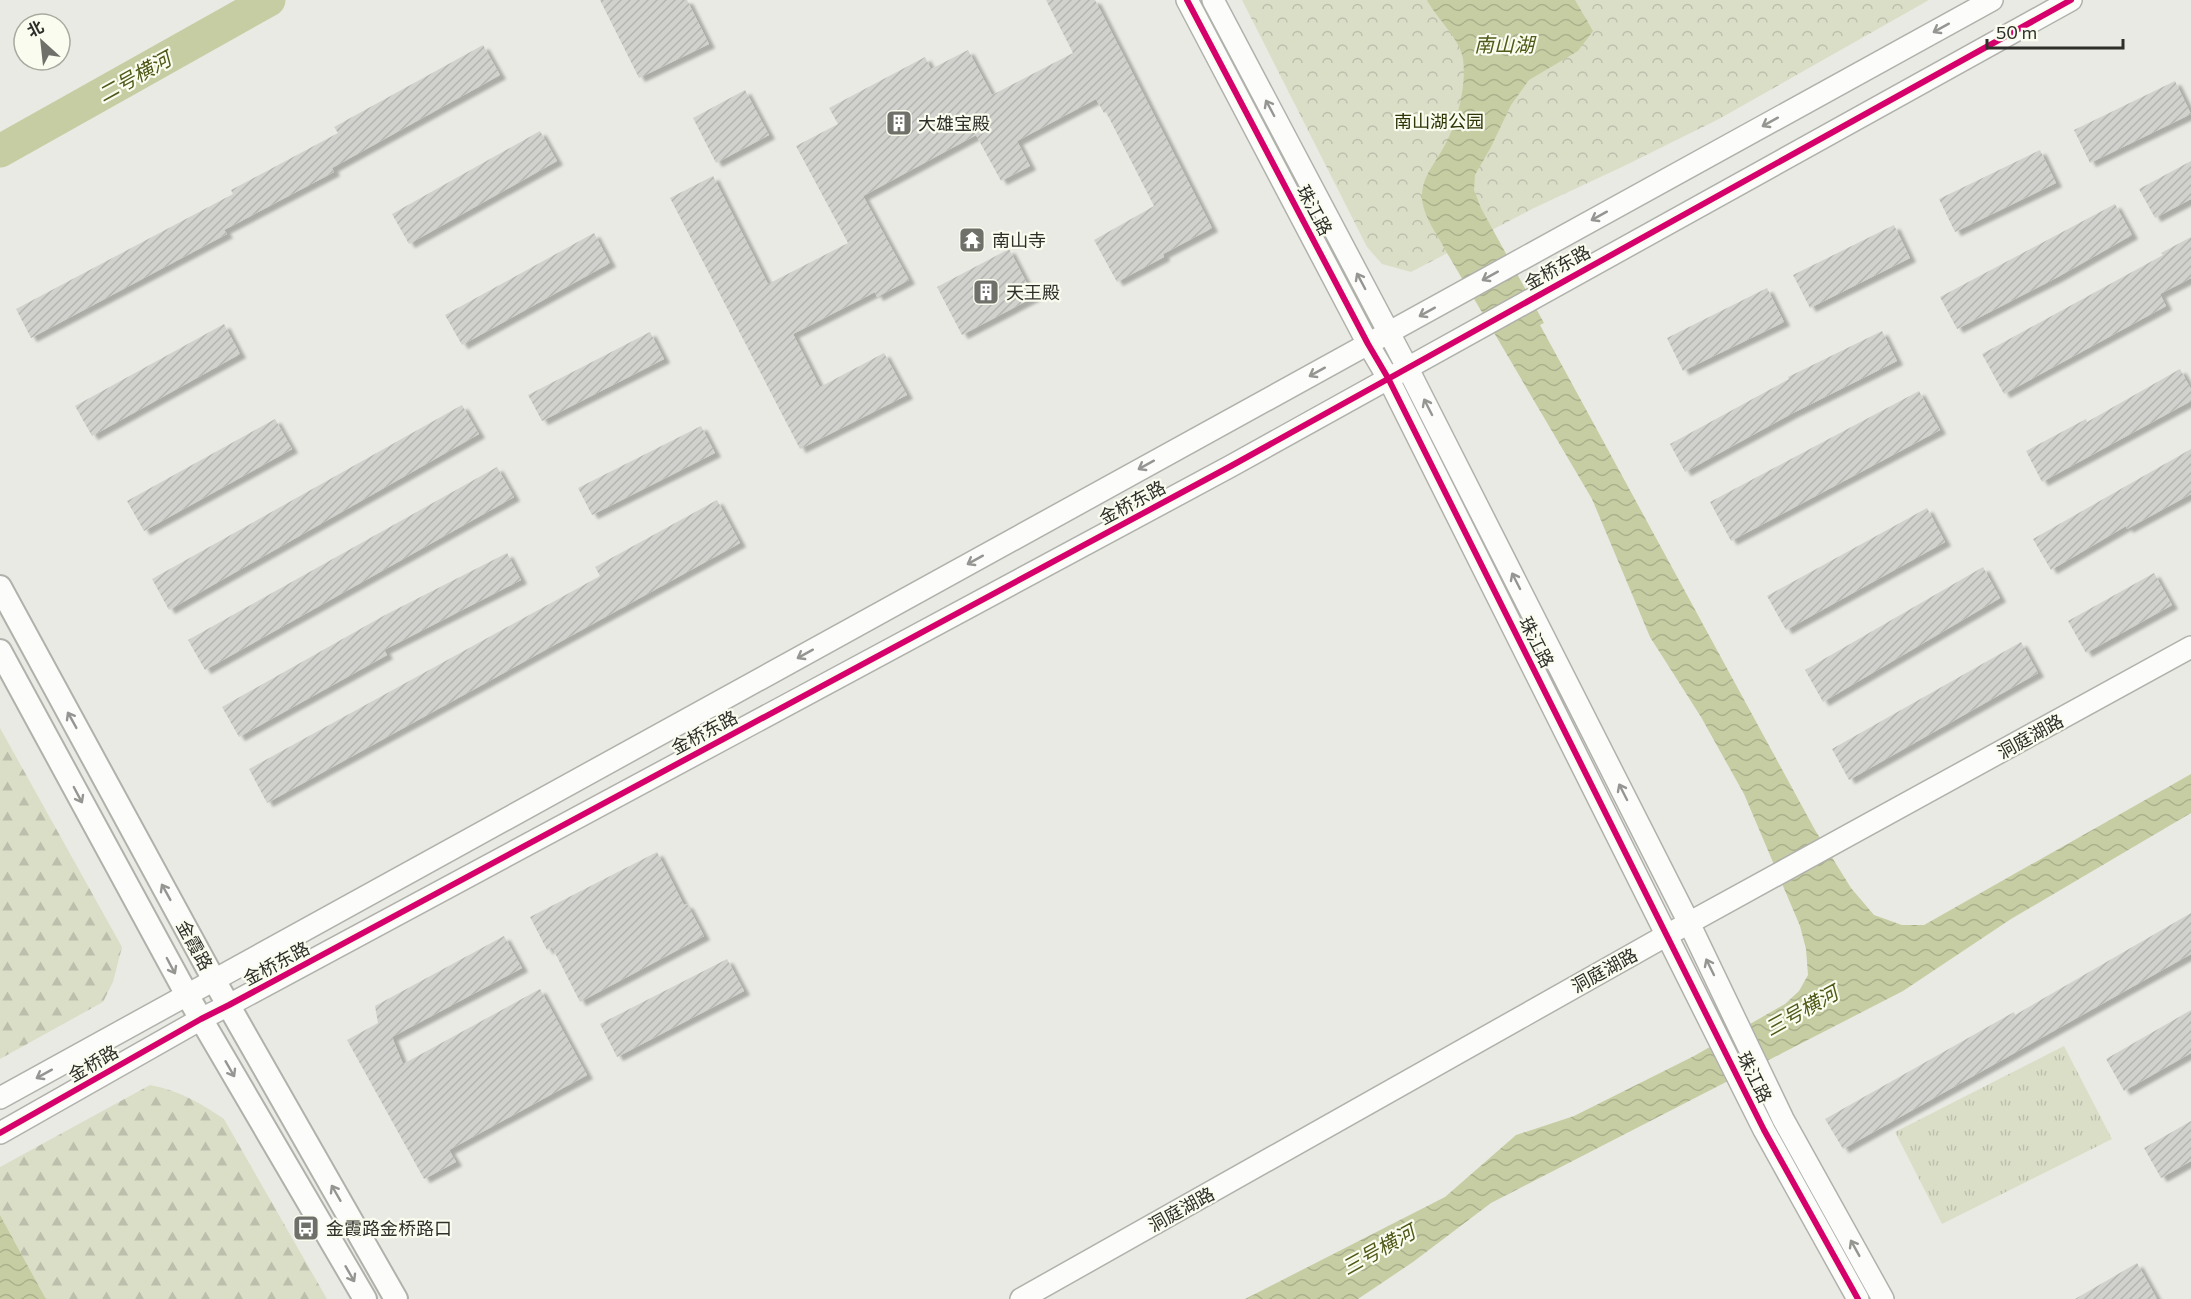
<svg xmlns="http://www.w3.org/2000/svg" width="2191" height="1299" font-family="Commissioner,'Noto Sans SC',sans-serif">
<style>
.grass{fill:url(#grass-tufts)}
.forest{fill:url(#forest-firs)}
.park{fill:url(#park-crowns)}
.water{fill:url(#water-waves)}
.lines{fill:none;stroke-linecap:round;stroke-linejoin:round}
.river{stroke:#c7cda3;stroke-width:33}
.building{fill:url(#building-hatch);filter:url(#shadow)}
.tertiary-casing{stroke:#b1b1ac;stroke-width:24}
.secondary-casing{stroke:#b1b1ac;stroke-width:26}
.tertiary{stroke:#fcfcfb;stroke-width:21}
.secondary{stroke:#fcfcfb;stroke-width:22}
.cycleway-casing{stroke:#f9fcee;stroke-width:10}
.cycleway{stroke:#d6006c;stroke-width:6}
.oneway{stroke:#959692}
.labels{text-anchor:middle;dominant-baseline:central;stroke-width:4.5;stroke-linejoin:round;paint-order:stroke}
.park-label{font-size:18px;fill:#303507;stroke:#f9fcee}
.poi-label{font-size:18px;fill:#2e2f2a;stroke:#f9fcee;text-anchor:start}
.street-label{font-size:18px;fill:#2e2f2a;stroke:#f9fcee}
.water-label{font-size:20px;font-style:italic;fill:#515918;stroke:#f9fcee}
</style>
<defs>
<pattern id="grass-tufts" width="24" height="20" patternUnits="userSpaceOnUse" patternTransform="scale(1.5)"><rect width="24" height="20" fill="#dbdec7"/><path d="M3 7l-1-3M5 7V3M7 7l1-3M15 17l-1-3M17 17v-4M19 17l1-3" fill="none" stroke="#bcbfab"/></pattern>
<pattern id="forest-firs" width="22" height="20" patternUnits="userSpaceOnUse" patternTransform="scale(1.5)"><rect width="22" height="20" fill="#dbdec7"/><path d="M5 1l3.5 6h-7zM16 11l3.5 6h-7z" fill="#bcbfab"/></pattern>
<pattern id="park-crowns" width="20" height="18" patternUnits="userSpaceOnUse" patternTransform="scale(1.5)"><rect width="20" height="18" fill="#dbdec7"/><path d="M2 6a3 3 0 1 1 6 0M12 15a3 3 0 1 1 6 0" fill="none" stroke="#bcbfab"/></pattern>
<pattern id="water-waves" width="16" height="10" patternUnits="userSpaceOnUse" patternTransform="scale(1.5)"><rect width="16" height="10" fill="#c7cda3"/><path d="M0 5q4-4 8 0t8 0" fill="none" stroke="#abb08c"/></pattern>
<pattern id="building-hatch" width="6" height="6" patternUnits="userSpaceOnUse" patternTransform="scale(1.5)"><rect width="6" height="6" fill="#d1d2cd"/><path d="M-1 1l2-2M0 6l6-6M5 7l2-2" fill="none" stroke="#b4b5b0"/></pattern>
<filter id="shadow"><feDropShadow dx="6" dy="4" stdDeviation="1.5" flood-color="#0004"/></filter>
</defs>
<rect width="100%" height="100%" fill="#eaeae4"/>
<!-- grass -->
<path class="grass" d="M 2064,1046 L 2112,1139 L 1942,1224 L 1895,1132 Z"/>
<!-- forest -->
<path class="forest" d="M 0,728 L 122,947 L 113,982 L 103,1002 L 0,1059 Z
M 150,1085 C 178,1090 201,1103 224,1119 L 327,1299 L 46,1299 L 0,1215 L 0,1167 Z"/>
<!-- park -->
<path class="park" d="M 1242,0 L 1929,0 L 1719,119 L 1622,167 L 1534,208 L 1411,272 L 1382,264 L 1367,247 Z"/>
<!-- water -->
<path class="water" d="M 1427,0 L 1575,0 L 1593,31 L 1578,51 L 1529,80 L 1511,105 L 1491,147 L 1475,175 L 1474,190 L 1481,208 L 1544,323 L 1540,325 L 1815,830 L 1851,888 L 1874,915 L 1902,925 L 1924,925 L 2191,774 L 2191,813 L 2011,919 L 1903,991 L 1491,1203 L 1413,1262 L 1358,1299 L 1245,1299 L 1445,1197 L 1516,1135 L 1574,1116 L 1694,1056 L 1785,1004 L 1799,991 L 1808,975 L 1806,949 L 1800,926 L 1744,794 L 1701,717 L 1650,637 L 1592,499 L 1447,253 C 1439,237 1423,217 1422,198 C 1422,178 1431,169 1441,152 C 1456,128 1467,88 1463,59 C 1460,38 1436,18 1427,0 Z
M 0,1215 L 46,1299 L 0,1299 Z"/>
<g class="lines">
<!-- river -->
<path class="river" d="M 0,151 L 269,0"/>
</g>
<!-- building -->
<path class="building" d="M 600,0 L 687,0 L 709,44 L 639,78 Z
M 1046,0 L 1095,0 L 1212,228 L 1163,254 L 1164,257 L 1117,282 L 1094,240 L 1154,206 L 1106,112 L 1104,113 L 1096,99 L 1017,141 L 1030,166 L 1001,181 L 976,135 L 863,196 L 909,280 L 877,297 L 875,292 L 793,334 L 820,387 L 884,353 L 907,395 L 800,449 L 670,198 L 713,176 L 768,284 L 848,243 L 796,146 L 838,124 L 829,108 L 925,57 L 931,69 L 968,50 L 992,95 L 1073,53 Z
M 483,45 L 500,75 L 332,168 L 334,172 L 224,230 L 227,234 L 31,338 L 16,309 L 233,194 L 231,190 L 338,133 L 334,127 Z
M 2175,81 L 2191,114 L 2090,163 L 2074,130 Z
M 745,90 L 769,135 L 716,163 L 693,118 Z
M 540,131 L 557,161 L 409,244 L 392,214 Z
M 2040,150 L 2056,183 L 1955,232 L 1939,199 Z
M 2191,161 L 2191,199 L 2155,218 L 2139,189 Z
M 2115,204 L 2132,235 L 2056,278 L 1957,329 L 1940,297 Z
M 1894,225 L 1910,258 L 1810,308 L 1793,275 Z
M 594,233 L 610,263 L 462,345 L 445,315 Z
M 2191,237 L 2191,278 L 2160,294 L 2166,306 L 2004,394 L 1982,354 L 2163,255 L 2161,253 Z
M 1009,249 L 1034,297 L 962,335 L 937,287 Z
M 1767,288 L 1784,322 L 1683,371 L 1667,338 Z
M 224,324 L 240,354 L 92,436 L 75,406 Z
M 1882,331 L 1897,361 L 1791,414 L 1685,472 L 1670,444 L 1789,379 L 1788,377 Z
M 650,332 L 664,359 L 542,421 L 528,395 Z
M 2180,369 L 2191,389 L 2191,401 L 2042,482 L 2026,451 L 2086,419 L 2087,422 Z
M 1919,391 L 1940,430 L 1731,541 L 1710,502 Z
M 462,405 L 479,434 L 169,610 L 152,579 Z
M 275,419 L 292,449 L 144,531 L 127,501 Z
M 701,426 L 715,453 L 592,515 L 578,488 Z
M 2191,449 L 2191,494 L 2127,529 L 2126,526 L 2051,570 L 2033,539 Z
M 497,467 L 514,497 L 205,670 L 188,640 Z
M 717,500 L 740,543 L 267,803 L 249,769 L 600,576 L 595,567 Z
M 1927,508 L 1945,542 L 1786,630 L 1767,596 Z
M 507,553 L 521,580 L 384,650 L 387,655 L 239,737 L 222,707 L 385,615 Z
M 1983,567 L 2000,598 L 1823,702 L 1805,670 Z
M 2154,573 L 2172,605 L 2086,653 L 2068,621 Z
M 2021,642 L 2038,673 L 1849,780 L 1832,749 Z
M 657,852 L 684,905 L 687,904 L 704,936 L 580,1002 L 552,947 L 547,950 L 530,917 Z
M 2191,913 L 2191,954 L 1843,1149 L 1825,1119 L 2014,1012 L 2015,1015 Z
M 504,936 L 522,968 L 392,1037 L 403,1064 L 540,989 L 587,1075 L 449,1150 L 456,1162 L 424,1179 L 347,1040 L 378,1023 L 375,1006 Z
M 727,959 L 744,991 L 617,1057 L 600,1024 Z
M 2191,1010 L 2191,1053 L 2124,1091 L 2106,1059 Z
M 2191,1121 L 2191,1161 L 2161,1178 L 2144,1148 Z
M 2137,1263 L 2157,1299 L 2075,1299 Z"/>
<g class="lines">
<defs>
<path id="tertiary" d="M 1187,0 L 1368,344 L 1388,378 L 1764,1130 L 1858,1299
M 1213,0 L 1407,367 L 1689,923 L 1783,1119 L 1883,1299
M 0,1098 L 1992,0
M 0,1133 L 201,1019 L 229,1005 L 1231,466 L 2071,0
M 1021,1299 L 1667,935 L 2191,647"/>
<path id="secondary" d="M 0,587 L 214,980 L 396,1299
M 0,651 L 187,995 L 365,1299"/>
</defs>
<!-- tertiary casing -->
<use href="#tertiary" class="tertiary-casing"/>
<!-- secondary casing -->
<use href="#secondary" class="secondary-casing"/>
<!-- tertiary -->
<use href="#tertiary" class="tertiary"/>
<!-- secondary -->
<use href="#secondary" class="secondary"/>
<defs>
<path id="cycleway" d="M 1187,0 L 1368,344 L 1388,378 L 1764,1130 L 1858,1299
M 0,1133 L 201,1019 L 229,1005 L 1231,466 L 2071,0"/>
</defs>
<!-- cycleway casing -->
<use href="#cycleway" class="cycleway-casing"/>
<!-- cycleway -->
<use href="#cycleway" class="cycleway"/>
</g>
<!-- one-way arrows -->
<defs><path id="oneway-shaft" d="M-6 0H5M1.5-3L5.5 0L1.5 3" fill="none" stroke-width="1.6" stroke-linecap="round" stroke-linejoin="round" transform="scale(1.5)"/></defs>
<g class="oneway">
<use href="#oneway-shaft" transform="translate(1941 28) rotate(151)"/>
<use href="#oneway-shaft" transform="translate(1270 108) rotate(-118)"/>
<use href="#oneway-shaft" transform="translate(1770 122) rotate(151)"/>
<use href="#oneway-shaft" transform="translate(1599 216) rotate(151)"/>
<use href="#oneway-shaft" transform="translate(1490 276) rotate(151)"/>
<use href="#oneway-shaft" transform="translate(1361 281) rotate(-118)"/>
<use href="#oneway-shaft" transform="translate(1427 312) rotate(151)"/>
<use href="#oneway-shaft" transform="translate(1317 372) rotate(151)"/>
<use href="#oneway-shaft" transform="translate(1428 407) rotate(-117)"/>
<use href="#oneway-shaft" transform="translate(1146 465) rotate(151)"/>
<use href="#oneway-shaft" transform="translate(975 560) rotate(151)"/>
<use href="#oneway-shaft" transform="translate(1516 581) rotate(-117)"/>
<use href="#oneway-shaft" transform="translate(805 654) rotate(151)"/>
<use href="#oneway-shaft" transform="translate(72 720) rotate(-119)"/>
<use href="#oneway-shaft" transform="translate(1623 792) rotate(-117)"/>
<use href="#oneway-shaft" transform="translate(78 795) rotate(62)"/>
<use href="#oneway-shaft" transform="translate(166 892) rotate(-119)"/>
<use href="#oneway-shaft" transform="translate(171 966) rotate(62)"/>
<use href="#oneway-shaft" transform="translate(1710 967) rotate(-116)"/>
<use href="#oneway-shaft" transform="translate(230 1069) rotate(60)"/>
<use href="#oneway-shaft" transform="translate(44 1074) rotate(151)"/>
<use href="#oneway-shaft" transform="translate(336 1193) rotate(-120)"/>
<use href="#oneway-shaft" transform="translate(1855 1248) rotate(-119)"/>
<use href="#oneway-shaft" transform="translate(350 1274) rotate(60)"/>
</g>
<!-- icons -->
<defs>
<symbol id="building-square" viewBox="-11 -11 22 22"><rect x="-9" y="-9" width="18" height="18" rx="4" fill="#70706b" stroke="#f9fcee"/><path d="M-4-6H4V6H1V3H-1V6H-4ZM-2.5-4.3h1.7v1.8h-1.7ZM.8-4.3h1.7v1.8H.8ZM-2.5-1h1.7V.8h-1.7ZM.8-1h1.7V.8H.8Z" fill="#fff"/></symbol>
<symbol id="temple-square" viewBox="-11 -11 22 22"><rect x="-9" y="-9" width="18" height="18" rx="4" fill="#70706b" stroke="#f9fcee"/><path d="M0-6L5-2H3V0L6.5 2.5H4V6H1.5V3h-3V6H-4V2.5H-6.5L-3 0V-2H-5Z" fill="#fff"/></symbol>
<symbol id="bus-square" viewBox="-11 -11 22 22"><rect x="-9" y="-9" width="18" height="18" rx="4" fill="#70706b" stroke="#f9fcee"/><path d="M-5-6H5V4H4V6H2V4H-2V6H-4V4H-5ZM-3.5-4V0h7V-4ZM-3.5 1.2v1.5H-2V1.2ZM2 1.2v1.5H3.5V1.2Z" fill="#fff"/></symbol>
</defs>
<g fill-rule="evenodd">
<use href="#building-square" x="884" y="108" width="30" height="30"/>
<use href="#temple-square" x="957" y="225" width="30" height="30"/>
<use href="#building-square" x="971" y="277" width="30" height="30"/>
<use href="#bus-square" x="291" y="1213" width="30" height="30"/>
</g>
<g class="labels">
<!-- park labels -->
<g class="park-label">
<text x="1439" y="121">南山湖公园</text>
</g>
<!-- poi labels -->
<g class="poi-label">
<text x="918" y="123">大雄宝殿</text>
<text x="992" y="240">南山寺</text>
<text x="1006" y="292">天王殿</text>
<text x="326" y="1228">金霞路金桥路口</text>
</g>
<!-- street labels -->
<g class="street-label">
<text transform="translate(1315 210) rotate(62)">珠江路</text>
<text transform="translate(1557 267) rotate(-29)">金桥东路</text>
<text transform="translate(1132 502) rotate(-28)">金桥东路</text>
<text transform="translate(1537 642) rotate(63)">珠江路</text>
<text transform="translate(704 732) rotate(-28)">金桥东路</text>
<text transform="translate(2030 736) rotate(-29)">洞庭湖路</text>
<text transform="translate(195 945) rotate(61)">金霞路</text>
<text transform="translate(276 963) rotate(-28)">金桥东路</text>
<text transform="translate(1604 970) rotate(-29)">洞庭湖路</text>
<text transform="translate(93 1063) rotate(-30)">金桥路</text>
<text transform="translate(1755 1077) rotate(64)">珠江路</text>
<text transform="translate(1181 1209) rotate(-29)">洞庭湖路</text>
</g>
<!-- water labels -->
<g class="water-label">
<text x="1504" y="44">南山湖</text>
<text transform="translate(134 76) rotate(-29)">二号横河</text>
<text transform="translate(1801 1010) rotate(-29)">三号横河</text>
<text transform="translate(1378 1249) rotate(-29)">三号横河</text>
</g>
</g>
<!-- north arrow -->
<g transform="translate(42 42) rotate(333)"><circle r="28" fill="#f9fcee" stroke="#a8aaa0" stroke-width="1.5"/>
<path d="M0-4.5L10 22L0 15L-10 22Z" fill="#70706b"/>
<text y="-9" font-size="16" font-weight="bold" text-anchor="middle" fill="#2e2f2a">北</text>
</g>
<!-- scale -->
<path d="M1987 39v9h136v-9" fill="none" stroke="#2e2f2a" stroke-width="3"/>
<text x="1996" y="39" font-size="18" fill="#2e2f2a" stroke="#f9fcee" stroke-width="4.5" paint-order="stroke">50 m</text>
</svg>
